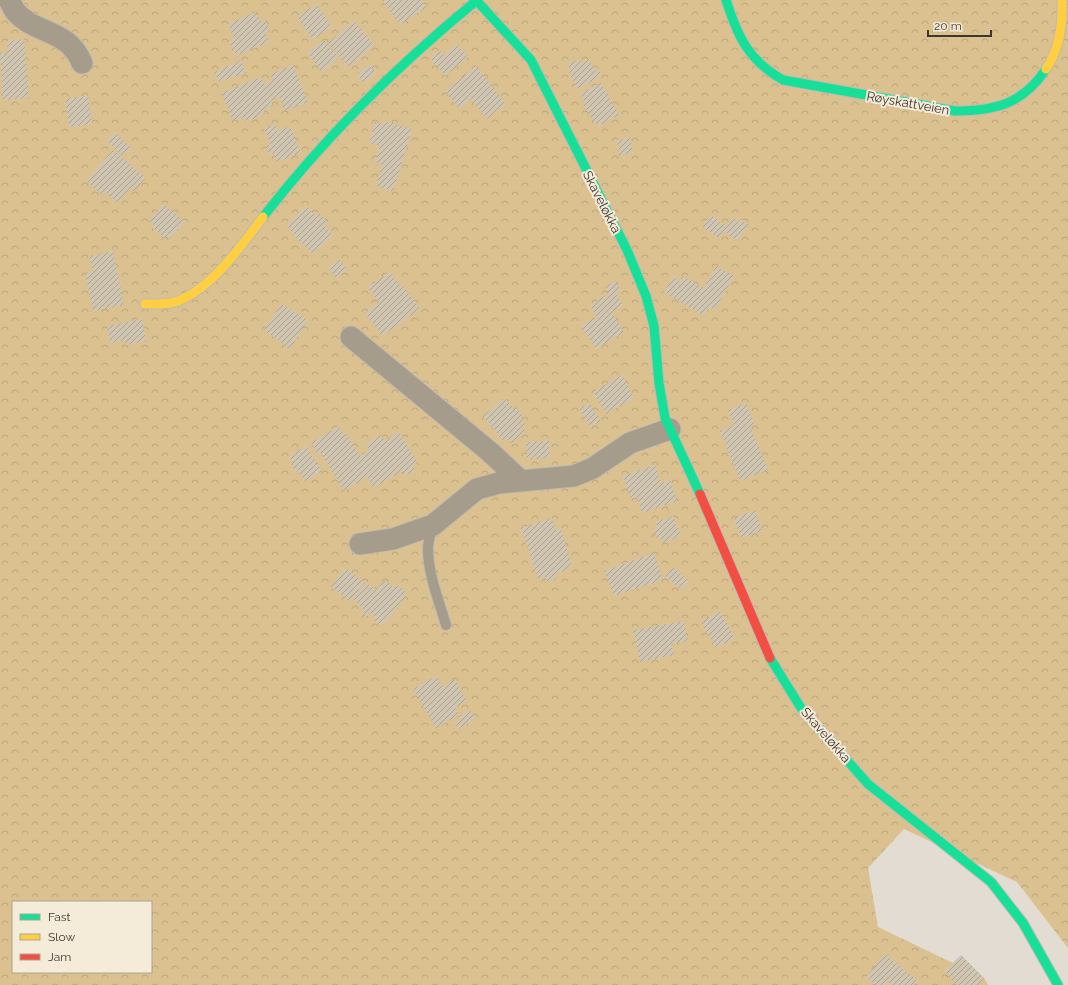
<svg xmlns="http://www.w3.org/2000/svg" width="1068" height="985" font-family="Raleway,sans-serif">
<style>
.forest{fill:url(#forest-crowns);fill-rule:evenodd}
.building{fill:url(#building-hatch)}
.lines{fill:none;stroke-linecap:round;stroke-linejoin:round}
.lane-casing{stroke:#bfbab3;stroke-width:12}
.street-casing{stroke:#bfbab3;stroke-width:23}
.fast-casing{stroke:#bfbab3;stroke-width:11}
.slow-casing{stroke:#bfbab3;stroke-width:11}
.jam-casing{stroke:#bfbab3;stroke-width:11}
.lane{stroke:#a59c8c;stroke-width:10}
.street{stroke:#a59c8c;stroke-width:21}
.fast{stroke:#16e098;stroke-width:9}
.slow{stroke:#ffcf43;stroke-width:9}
.jam{stroke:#f24e42;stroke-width:9}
.labels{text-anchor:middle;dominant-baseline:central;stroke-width:4;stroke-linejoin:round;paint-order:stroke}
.street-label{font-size:13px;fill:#3b3730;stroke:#f5ebd9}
</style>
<defs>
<pattern id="forest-crowns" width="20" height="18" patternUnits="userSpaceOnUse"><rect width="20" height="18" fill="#dac18f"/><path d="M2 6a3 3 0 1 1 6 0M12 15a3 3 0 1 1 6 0" fill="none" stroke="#bca67c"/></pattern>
<pattern id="building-hatch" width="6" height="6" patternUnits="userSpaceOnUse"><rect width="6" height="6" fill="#d0c5b1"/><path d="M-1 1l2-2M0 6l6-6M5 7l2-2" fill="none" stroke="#aaa190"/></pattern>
</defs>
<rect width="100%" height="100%" fill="#e2dcd2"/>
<!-- forest -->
<path class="forest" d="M 0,0 L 1068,0 L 1068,948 L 1017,882 L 904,829 L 868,868 L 878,927 L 984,978 L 988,985 L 0,985 ZM 13,902 L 151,902 L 151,972 L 13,972 Z"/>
<!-- building -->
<path class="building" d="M 382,0 L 421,0 L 426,7 L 400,25 Z
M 316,4 L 332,26 L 313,40 L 297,17 Z
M 256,12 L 261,22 L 265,20 L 270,31 L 265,33 L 269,42 L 236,56 L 229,41 L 234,38 L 228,24 Z
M 354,21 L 375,45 L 349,67 L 328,43 Z
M 24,39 L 29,98 L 3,100 L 0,53 L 8,52 L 7,41 Z
M 324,40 L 339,57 L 322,72 L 307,53 Z
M 457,44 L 468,57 L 445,76 L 430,58 L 440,50 L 444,55 Z
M 579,59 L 581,63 L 588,59 L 595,71 L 598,69 L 602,75 L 578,89 L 568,70 L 570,69 L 568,65 Z
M 241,60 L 246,73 L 219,82 L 215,72 Z
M 369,64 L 376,73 L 364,83 L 357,75 Z
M 293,65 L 308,102 L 285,111 L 279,97 L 270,101 L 273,106 L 264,110 L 265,114 L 246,122 L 244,117 L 233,121 L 222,93 L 261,77 L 264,84 L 273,80 L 270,74 Z
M 476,66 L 506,104 L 487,119 L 471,99 L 459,109 L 445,91 Z
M 601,83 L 619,115 L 598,126 L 583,105 L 586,104 L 580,94 Z
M 88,96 L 92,124 L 69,127 L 65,99 Z
M 385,121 L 412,129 L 393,191 L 376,186 L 382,164 L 375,162 L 380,146 L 369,143 L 375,122 L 384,124 Z
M 275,124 L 277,131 L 290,126 L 301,153 L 277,162 L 274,153 L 269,155 L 266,146 L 271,145 L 264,128 Z
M 115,132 L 131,148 L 123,156 L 107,141 Z
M 630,138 L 633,153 L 619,155 L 617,140 Z
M 113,150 L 146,178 L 134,191 L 130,188 L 117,203 L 105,192 L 102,195 L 86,181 Z
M 164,204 L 184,222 L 169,239 L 166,236 L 164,238 L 152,227 L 154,225 L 149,221 Z
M 307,206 L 315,216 L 319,213 L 328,223 L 325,226 L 333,235 L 313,254 L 304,245 L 303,246 L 286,225 Z
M 711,215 L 726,226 L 732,217 L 738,222 L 741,219 L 749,225 L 737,241 L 724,231 L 719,238 L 702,227 Z
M 113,251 L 124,305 L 93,311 L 85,273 L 93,272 L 89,256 Z
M 339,259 L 347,269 L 336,278 L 328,268 Z
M 716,266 L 734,276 L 715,310 L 709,307 L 704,316 L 664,292 L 673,277 L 680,281 L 683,276 L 704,288 Z
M 390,272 L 400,287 L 402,285 L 420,309 L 382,336 L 365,313 L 379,302 L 368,287 Z
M 615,281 L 621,290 L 616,293 L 623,305 L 612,312 L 624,332 L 596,349 L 581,326 L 597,317 L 590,305 L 609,293 L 605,287 Z
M 281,304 L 308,320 L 290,349 L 264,330 Z
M 142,319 L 146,341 L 126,345 L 125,340 L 110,343 L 107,326 Z
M 622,375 L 634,398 L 606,414 L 593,392 Z
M 505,398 L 514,409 L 516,407 L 523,416 L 521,418 L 525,424 L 522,426 L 526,432 L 511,443 L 507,438 L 503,441 L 483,416 Z
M 589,403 L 601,421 L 590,427 L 579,409 Z
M 746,403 L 754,424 L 750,426 L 768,470 L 740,481 L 720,431 L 734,426 L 728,410 Z
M 339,426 L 345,436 L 347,435 L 360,456 L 370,450 L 366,444 L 381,435 L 385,441 L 399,432 L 417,462 L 413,465 L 415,469 L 405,476 L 402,471 L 374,488 L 367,477 L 344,491 L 321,453 L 318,455 L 311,443 Z
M 549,441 L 550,458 L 527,460 L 526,442 Z
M 306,446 L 322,471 L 305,482 L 298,470 L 296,472 L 292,466 L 294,464 L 289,457 Z
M 655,465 L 661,483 L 670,480 L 677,501 L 642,513 L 637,497 L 631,499 L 623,476 Z
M 755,510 L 762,531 L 741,538 L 734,518 Z
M 673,516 L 681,536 L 663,543 L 661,538 L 657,539 L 654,529 L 658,528 L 656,522 Z
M 552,518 L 556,530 L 561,529 L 572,566 L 567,567 L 568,570 L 554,574 L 556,579 L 547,582 L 545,577 L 538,579 L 521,528 Z
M 654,553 L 663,580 L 614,596 L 604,571 Z
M 673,567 L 689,581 L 681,590 L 665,576 Z
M 345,568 L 364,582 L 350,601 L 331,587 Z
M 384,580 L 395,588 L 397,585 L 407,592 L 404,595 L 406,596 L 397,608 L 382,626 L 374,620 L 376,618 L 370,613 L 367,617 L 361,612 L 363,609 L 353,599 L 365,583 L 377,590 Z
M 720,611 L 735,638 L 716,648 L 701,622 Z
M 684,621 L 688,641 L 671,644 L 674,655 L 640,662 L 633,630 Z
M 436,676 L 443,687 L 455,679 L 467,701 L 455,708 L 459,715 L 436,728 L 413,689 Z
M 470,710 L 475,719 L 458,729 L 455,723 L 461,719 L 459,716 Z
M 885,954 L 918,981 L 914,985 L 891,985 L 888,982 L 885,985 L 875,985 L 866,977 Z
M 961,955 L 984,978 L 978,985 L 957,985 L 944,971 Z"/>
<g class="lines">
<defs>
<path id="lane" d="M 433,525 C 431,533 428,541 428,549 C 428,574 439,601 446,625"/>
<path id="street" d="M 9,0 C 11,3 13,8 15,11 C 35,35 68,28 82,63
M 351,337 L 490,452 L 521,481
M 360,544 L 393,539 L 433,525 L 477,489 L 499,483 L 574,476 L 593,468 L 630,443 L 670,429"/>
<path id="fast" d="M 476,0 L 531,60 L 627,250 L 646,296 L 654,326 L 659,383 L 665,418 L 700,494
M 726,0 C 738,37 748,60 783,80 L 955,111 C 995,111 1023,104 1046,69
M 263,217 C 325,137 398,65 476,1
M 770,658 L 801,708 L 868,784 L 991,882 L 1023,923 L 1058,985"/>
<path id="slow" d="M 1046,69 C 1060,48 1063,25 1062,0
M 145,304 C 156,304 168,305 178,301 C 212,288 242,245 263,217"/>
<path id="jam" d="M 700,494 L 770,658"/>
</defs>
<!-- lane casing -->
<use href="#lane" class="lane-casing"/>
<!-- street casing -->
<use href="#street" class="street-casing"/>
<!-- fast casing -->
<use href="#fast" class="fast-casing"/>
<!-- slow casing -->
<use href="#slow" class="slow-casing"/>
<!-- jam casing -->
<use href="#jam" class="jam-casing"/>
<!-- lane -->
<use href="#lane" class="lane"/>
<!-- street -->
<use href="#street" class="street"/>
<!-- fast -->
<use href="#fast" class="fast"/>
<!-- slow -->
<use href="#slow" class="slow"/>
<!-- jam -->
<use href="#jam" class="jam"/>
</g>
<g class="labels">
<!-- street labels -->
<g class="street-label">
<text transform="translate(908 103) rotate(10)">Røyskattveien</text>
<text transform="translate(602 202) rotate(63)">Skaveløkka</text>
<text transform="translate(826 735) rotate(49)">Skaveløkka</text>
</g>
</g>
<!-- legend -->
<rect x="12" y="901" width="140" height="72" fill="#f5ebd9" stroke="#aba395"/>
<rect x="20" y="914" width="20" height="6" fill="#16e098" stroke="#aba395"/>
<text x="48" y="921" font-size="12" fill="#3b3730">Fast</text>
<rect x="20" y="934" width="20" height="6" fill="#ffcf43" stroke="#aba395"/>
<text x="48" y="941" font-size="12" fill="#3b3730">Slow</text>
<rect x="20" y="954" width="20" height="6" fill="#f24e42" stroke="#aba395"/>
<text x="48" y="961" font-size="12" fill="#3b3730">Jam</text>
<!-- scale -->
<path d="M928 30v6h63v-6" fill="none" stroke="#3b3730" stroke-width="2"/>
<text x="934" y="30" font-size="12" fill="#3b3730" stroke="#f5ebd9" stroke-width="3" paint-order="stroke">20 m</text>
</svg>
